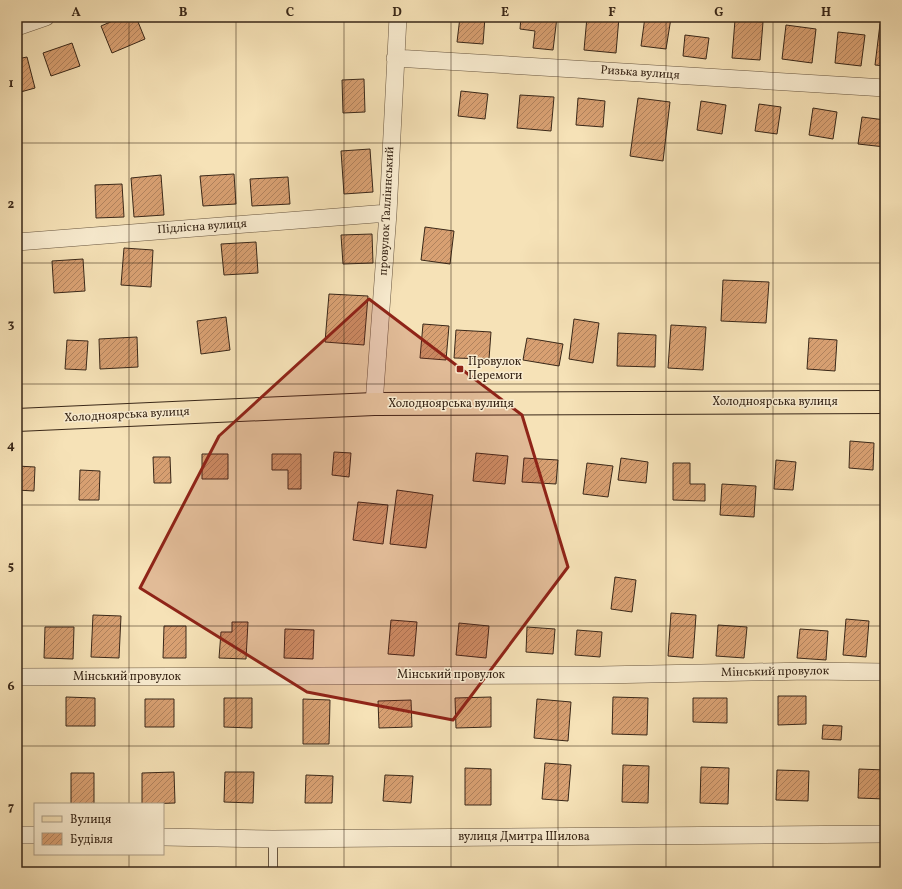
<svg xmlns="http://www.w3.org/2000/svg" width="902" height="889" font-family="Vollkorn,serif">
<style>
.building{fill:url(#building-hatch);stroke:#392718}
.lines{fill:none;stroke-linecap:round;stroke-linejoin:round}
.service-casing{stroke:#685640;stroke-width:10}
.minor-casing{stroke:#685640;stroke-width:18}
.primary-casing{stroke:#392718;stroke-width:24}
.service{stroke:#f9ecd0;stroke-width:8}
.minor{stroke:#f9ecd0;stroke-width:17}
.primary{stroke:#f6e2b7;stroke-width:22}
.marked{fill:#8f2418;fill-opacity:0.2;stroke:#8f2418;stroke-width:3;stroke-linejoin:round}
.grid{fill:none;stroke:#392718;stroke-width:1;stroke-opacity:0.55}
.poi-dot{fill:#8f2418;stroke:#f9ecd0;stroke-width:1.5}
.labels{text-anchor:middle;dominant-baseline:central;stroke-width:3;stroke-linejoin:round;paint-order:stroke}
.street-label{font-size:12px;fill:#392718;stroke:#f9ecd0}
.poi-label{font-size:12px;fill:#392718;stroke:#f9ecd0;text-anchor:start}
.neatline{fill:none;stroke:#392718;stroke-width:1.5}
.grid-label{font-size:13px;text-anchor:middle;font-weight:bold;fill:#392718}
</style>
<defs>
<pattern id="building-hatch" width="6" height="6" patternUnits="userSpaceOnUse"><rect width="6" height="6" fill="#d8a072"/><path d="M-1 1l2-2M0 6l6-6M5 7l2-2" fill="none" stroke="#b0825d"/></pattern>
</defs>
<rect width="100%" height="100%" fill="#f6e2b7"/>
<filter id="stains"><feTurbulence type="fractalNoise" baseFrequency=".005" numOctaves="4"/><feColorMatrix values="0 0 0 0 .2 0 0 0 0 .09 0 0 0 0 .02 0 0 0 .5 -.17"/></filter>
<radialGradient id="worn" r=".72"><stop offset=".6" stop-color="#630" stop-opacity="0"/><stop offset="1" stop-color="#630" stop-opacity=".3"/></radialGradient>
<!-- building -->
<path class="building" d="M 122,17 L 136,17 L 145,39 L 112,53 L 101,26 Z
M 460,17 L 485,17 L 483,44 L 457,42 Z
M 521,17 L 557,17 L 553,50 L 533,48 L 535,31 L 520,29 Z
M 587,17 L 619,17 L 616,53 L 584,50 Z
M 645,17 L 671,18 L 666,49 L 641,46 Z
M 735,20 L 763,22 L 760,60 L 732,58 Z
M 880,24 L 885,24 L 885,66 L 875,65 Z
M 786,25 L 816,29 L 812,63 L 782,59 Z
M 838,32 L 865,35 L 861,66 L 835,63 Z
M 685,35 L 709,38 L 706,59 L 683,56 Z
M 72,43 L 80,66 L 51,76 L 43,53 Z
M 27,57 L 35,88 L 17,93 L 17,59 Z
M 364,79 L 365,112 L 343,113 L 342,80 Z
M 461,91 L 488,94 L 485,119 L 458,116 Z
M 520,95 L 554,97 L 551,131 L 517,128 Z
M 578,98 L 605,101 L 603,127 L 576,125 Z
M 638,98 L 670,102 L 663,161 L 630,156 Z
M 701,101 L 726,105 L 722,134 L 697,130 Z
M 759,104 L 781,107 L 777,134 L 755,131 Z
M 813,108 L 837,112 L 833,139 L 809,135 Z
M 862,117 L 885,120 L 885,147 L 858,144 Z
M 370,149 L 373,192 L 344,194 L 341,151 Z
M 234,174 L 236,204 L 203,206 L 200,176 Z
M 161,175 L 164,215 L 134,217 L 131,178 Z
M 288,177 L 290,204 L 252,206 L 250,179 Z
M 122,184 L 124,217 L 96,218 L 95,185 Z
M 425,227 L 454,231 L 450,264 L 421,260 Z
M 372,234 L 373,263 L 343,264 L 341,235 Z
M 256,242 L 258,273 L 224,275 L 221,244 Z
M 124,248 L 153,250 L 151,287 L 121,285 Z
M 83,259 L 85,291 L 54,293 L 52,261 Z
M 723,280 L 769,282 L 766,323 L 721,321 Z
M 329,294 L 368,296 L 364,345 L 325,342 Z
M 226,317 L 230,350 L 201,354 L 197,321 Z
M 574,319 L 599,323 L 593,363 L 569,359 Z
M 423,324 L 449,326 L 446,360 L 420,358 Z
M 671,325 L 706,327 L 703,370 L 668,368 Z
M 456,330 L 491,332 L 489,359 L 454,358 Z
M 618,333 L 656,335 L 655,367 L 617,366 Z
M 137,337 L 138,367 L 100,369 L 99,339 Z
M 527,338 L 563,344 L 559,366 L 523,360 Z
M 809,338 L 837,340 L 835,371 L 807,369 Z
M 67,340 L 88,341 L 86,370 L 65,369 Z
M 850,441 L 874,443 L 873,470 L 849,468 Z
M 334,452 L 351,453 L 349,477 L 332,475 Z
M 476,453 L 508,456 L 505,484 L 473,481 Z
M 202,454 L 228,454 L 228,479 L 202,479 Z
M 272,454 L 301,454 L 301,489 L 288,489 L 288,470 L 272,470 Z
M 153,457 L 170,457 L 171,483 L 154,483 Z
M 524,458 L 558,460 L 556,484 L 522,482 Z
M 621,458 L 648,462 L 646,483 L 618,480 Z
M 776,460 L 796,462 L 793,490 L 774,489 Z
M 587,463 L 613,466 L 608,497 L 583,494 Z
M 673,463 L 690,463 L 690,484 L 705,484 L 705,501 L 673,500 Z
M 17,466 L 35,467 L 34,491 L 17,490 Z
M 80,470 L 100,471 L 99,500 L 79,500 Z
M 722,484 L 756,486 L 754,517 L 720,515 Z
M 397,490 L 433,495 L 426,548 L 390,544 Z
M 358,502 L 388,505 L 383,544 L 353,540 Z
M 615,577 L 636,580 L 632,612 L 611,609 Z
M 671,613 L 696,615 L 693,658 L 668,656 Z
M 93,615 L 121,616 L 119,658 L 91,657 Z
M 885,618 L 885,655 L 882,655 Z
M 846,619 L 869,621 L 866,657 L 843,655 Z
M 391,620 L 417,622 L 414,656 L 388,654 Z
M 232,622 L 248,622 L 246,659 L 219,658 L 221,632 L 232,632 Z
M 459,623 L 489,626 L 486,658 L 456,655 Z
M 718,625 L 747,627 L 744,658 L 716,656 Z
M 164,626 L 186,626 L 186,658 L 163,658 Z
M 45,627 L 74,627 L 73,659 L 44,658 Z
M 527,627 L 555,629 L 553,654 L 526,652 Z
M 285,629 L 314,630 L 313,659 L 284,658 Z
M 800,629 L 828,631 L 826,660 L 797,658 Z
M 577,630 L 602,632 L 600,657 L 575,655 Z
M 778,696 L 806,696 L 806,724 L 778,725 Z
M 66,697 L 95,698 L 95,726 L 66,726 Z
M 491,697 L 491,727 L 456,728 L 455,698 Z
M 613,697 L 648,698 L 647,735 L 612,734 Z
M 224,698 L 252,698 L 252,728 L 224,727 Z
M 693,698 L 727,698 L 727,723 L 693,722 Z
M 145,699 L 174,699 L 174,727 L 145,727 Z
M 303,699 L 330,700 L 329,744 L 303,744 Z
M 537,699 L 571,702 L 568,741 L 534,738 Z
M 411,700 L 412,727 L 379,728 L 378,701 Z
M 823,725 L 842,726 L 841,740 L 822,739 Z
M 545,763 L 571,765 L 568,801 L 542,799 Z
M 623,765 L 649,766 L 648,803 L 622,802 Z
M 701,767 L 729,768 L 728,804 L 700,803 Z
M 465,768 L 491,769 L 491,805 L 465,805 Z
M 17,769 L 18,769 L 18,804 L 17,804 Z
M 859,769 L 885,770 L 885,799 L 858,798 Z
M 777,770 L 809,771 L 808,801 L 776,800 Z
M 174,772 L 175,803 L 142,804 L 142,773 Z
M 225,772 L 254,772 L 253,803 L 224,802 Z
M 71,773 L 94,773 L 94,804 L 71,804 Z
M 306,775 L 333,776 L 332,803 L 305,803 Z
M 385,775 L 413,776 L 411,803 L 383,801 Z"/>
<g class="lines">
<defs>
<path id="service" d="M 273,872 L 273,839"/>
<path id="minor" d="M 17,27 L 46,17
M 395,58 L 885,88
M 17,242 L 388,213
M 374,404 L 388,213 L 398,17
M 17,677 L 601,675 L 808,671 L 885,672
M 17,835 L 35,835
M 163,837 L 273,839 L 885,834"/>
<path id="primary" d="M 17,420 L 374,404 L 885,402"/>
</defs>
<!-- service casing -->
<use href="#service" class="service-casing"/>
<!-- minor casing -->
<use href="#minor" class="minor-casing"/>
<!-- primary casing -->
<use href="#primary" class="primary-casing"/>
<!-- service -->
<use href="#service" class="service"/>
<!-- minor -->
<use href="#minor" class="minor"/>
<!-- primary -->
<use href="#primary" class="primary"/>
</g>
<!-- marked area -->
<path class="marked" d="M 369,299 L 522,415 L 568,567 L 453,720 L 307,692 L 140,588 L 219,436 Z"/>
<!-- grid -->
<path class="grid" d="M 129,17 L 129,804M 236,17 L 236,872M 344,17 L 344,872M 451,17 L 451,872M 558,17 L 558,872M 666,17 L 666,872M 773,17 L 773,872M 17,143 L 885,143M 17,263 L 885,263M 17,384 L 885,384M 17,505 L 885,505M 17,626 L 885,626M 17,746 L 885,746M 129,854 L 129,872"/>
<!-- markers -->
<rect class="poi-dot" x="456" y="365" width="8" height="8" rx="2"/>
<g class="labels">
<!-- street labels -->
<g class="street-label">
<text transform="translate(640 73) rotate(4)">Ризька вулиця</text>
<text transform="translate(387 211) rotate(-87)">провулок Талліннський</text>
<text transform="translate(202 227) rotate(-4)">Підлісна вулиця</text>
<text x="775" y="402">Холодноярська вулиця</text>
<text x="451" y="404">Холодноярська вулиця</text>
<text transform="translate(127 415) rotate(-3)">Холодноярська вулиця</text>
<text transform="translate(775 672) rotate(-1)">Мінський провулок</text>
<text x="451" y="675">Мінський провулок</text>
<text x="127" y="677">Мінський провулок</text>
<text x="524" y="837">вулиця Дмитра Шилова</text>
</g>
<!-- poi labels -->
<g class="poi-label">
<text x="468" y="362">Провулок<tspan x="468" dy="14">Перемоги</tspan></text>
</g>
</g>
<!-- margin -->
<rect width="902" height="889" fill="none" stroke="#f6e2b7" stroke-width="44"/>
<!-- legend -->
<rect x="34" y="803" width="130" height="52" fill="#f9ecd0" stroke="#ac9d86"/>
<rect x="42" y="816" width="20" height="6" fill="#f6e2b7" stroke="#ac9d86"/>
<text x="70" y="823" font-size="12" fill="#392718">Вулиця</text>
<rect x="42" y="833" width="20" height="12" fill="url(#building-hatch)" stroke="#ac9d86"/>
<text x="70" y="843" font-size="12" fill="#392718">Будівля</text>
<rect x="22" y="22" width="858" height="845" class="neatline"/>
<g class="grid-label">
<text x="76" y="16">A</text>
<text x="183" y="16">B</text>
<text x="290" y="16">C</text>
<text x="397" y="16">D</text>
<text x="505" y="16">E</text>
<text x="612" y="16">F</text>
<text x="719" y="16">G</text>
<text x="826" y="16">H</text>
<text x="11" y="87">1</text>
<text x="11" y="208">2</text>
<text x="11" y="328">3</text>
<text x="11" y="449">4</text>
<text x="11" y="570">5</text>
<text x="11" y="690">6</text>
<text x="11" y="811">7</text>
</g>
<rect width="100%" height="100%" filter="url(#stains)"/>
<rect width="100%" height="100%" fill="url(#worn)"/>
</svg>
